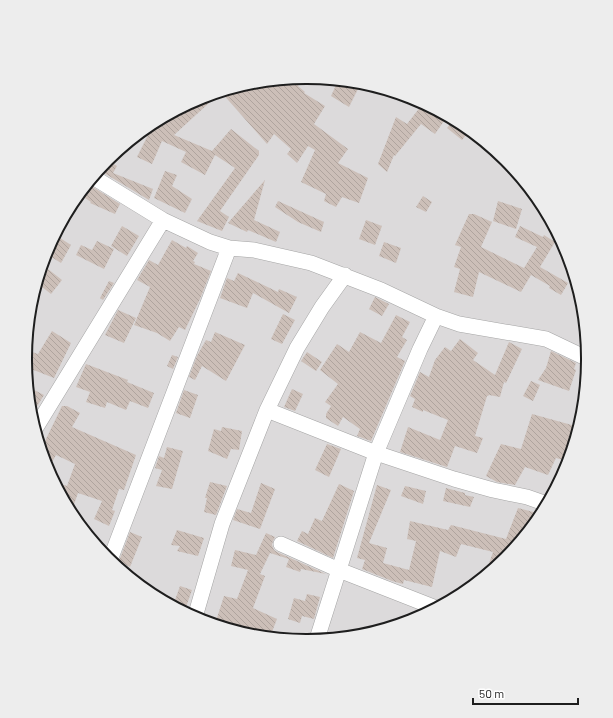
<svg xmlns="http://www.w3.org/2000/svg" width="613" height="718" font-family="Barlow,sans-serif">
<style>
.residential{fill:#dcdadb}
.building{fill:url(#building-back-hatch)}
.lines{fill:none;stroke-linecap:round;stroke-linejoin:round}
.minor-casing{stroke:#a5a5a5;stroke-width:16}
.minor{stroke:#fff;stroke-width:15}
.rim{fill:none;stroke:#1e1e1e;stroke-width:2}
</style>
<defs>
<pattern id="building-back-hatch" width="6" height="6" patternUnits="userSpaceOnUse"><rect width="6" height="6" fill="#ccbfb8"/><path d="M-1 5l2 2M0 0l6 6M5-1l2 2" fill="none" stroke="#afa49e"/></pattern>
</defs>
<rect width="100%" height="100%" fill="#f0eae3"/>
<!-- residential -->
<path class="residential" d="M25 359a281 281 0 1 1 562 0a281 281 0 1 1-562 0Z"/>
<!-- building -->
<path class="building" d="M 302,78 L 298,86 L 305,92 L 304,93 L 325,106 L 314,124 L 348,149 L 338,163 L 368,178 L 359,203 L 342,197 L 336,207 L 324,201 L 326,194 L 301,182 L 315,150 L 308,146 L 297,163 L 287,154 L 291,149 L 274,134 L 267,144 L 221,92 L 252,83 Z
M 338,81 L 353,82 L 360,85 L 349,107 L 331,96 Z
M 221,92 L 174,135 L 212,151 L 231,129 L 259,151 L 259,155 L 220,211 L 229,217 L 222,231 L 197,221 L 235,168 L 215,155 L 205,175 L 181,162 L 186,152 L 162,141 L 152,164 L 137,157 L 148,135 L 146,134 L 148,130 L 146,128 L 150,125 L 199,99 Z
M 421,106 L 444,121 L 435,134 L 421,124 L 395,156 L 394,155 L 387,172 L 378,164 L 396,117 L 407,124 Z
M 453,120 L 470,130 L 462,140 L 447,128 Z
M 107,160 L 117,166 L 113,173 L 153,189 L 149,200 L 99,170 Z
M 165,171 L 177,175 L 172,186 L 192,199 L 185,213 L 154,198 Z
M 265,180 L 254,220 L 280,232 L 276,242 L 248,230 L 247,232 L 228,223 Z
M 88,184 L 120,204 L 115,214 L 90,203 L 91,202 L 79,194 Z
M 423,196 L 432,202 L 426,212 L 416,207 Z
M 278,201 L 324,222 L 321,232 L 298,222 L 275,207 Z
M 498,201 L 522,209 L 516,229 L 493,221 Z
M 469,214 L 474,214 L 492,222 L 481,247 L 524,268 L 537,247 L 515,237 L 520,226 L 543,237 L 544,235 L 555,242 L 540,267 L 568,283 L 561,295 L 549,288 L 550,286 L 531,275 L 521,292 L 479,272 L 473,297 L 454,292 L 460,269 L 454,267 L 461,247 L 455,245 Z
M 366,220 L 382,226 L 375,245 L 359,239 Z
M 122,226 L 139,236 L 127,256 L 111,246 Z
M 60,238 L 71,245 L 61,263 L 50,256 Z
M 172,240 L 186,248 L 187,246 L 198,253 L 193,261 L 195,262 L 194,264 L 211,271 L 200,299 L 185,330 L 179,327 L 170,341 L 157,333 L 134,325 L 150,287 L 137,280 L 149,260 L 158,265 Z
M 97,241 L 114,249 L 104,269 L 76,255 L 81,245 L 92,250 Z
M 384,242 L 401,248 L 396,263 L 379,256 Z
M 48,269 L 62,280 L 51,294 L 37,283 Z
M 238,273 L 278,292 L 279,289 L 297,297 L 289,313 L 253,293 L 247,308 L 220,298 L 227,278 L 234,281 Z
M 109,281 L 114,283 L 103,300 L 100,298 Z
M 375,297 L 389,304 L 382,316 L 369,309 Z
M 118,310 L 136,318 L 124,343 L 105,335 Z
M 283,314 L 295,320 L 282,344 L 271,339 Z
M 396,315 L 410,322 L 402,337 L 407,340 L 397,357 L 405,361 L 371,441 L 357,436 L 360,429 L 343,417 L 338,426 L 326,418 L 326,414 L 331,406 L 325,402 L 338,384 L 320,370 L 337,344 L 349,352 L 360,332 L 381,343 Z
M 52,331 L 71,343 L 54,378 L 26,367 L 25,359 L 26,350 L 38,354 Z
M 215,332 L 245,345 L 226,381 L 202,366 L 195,380 L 189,377 L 197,356 L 206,340 L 211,342 Z
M 460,339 L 478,353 L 473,360 L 495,375 L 509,342 L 522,349 L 506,383 L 504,382 L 500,397 L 489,395 L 488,396 L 487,396 L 475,436 L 483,438 L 477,453 L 455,446 L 447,467 L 400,452 L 408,427 L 440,440 L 448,420 L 423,410 L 423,412 L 412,407 L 415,399 L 410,396 L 420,372 L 429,377 L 435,360 L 445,347 L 451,351 Z
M 551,351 L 576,363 L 574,369 L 576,370 L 569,391 L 538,380 L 546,368 Z
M 307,352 L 322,362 L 316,371 L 301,361 Z
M 172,355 L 178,357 L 173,369 L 167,366 Z
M 86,364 L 128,380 L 127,382 L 154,393 L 148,408 L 130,401 L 126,410 L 107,402 L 105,408 L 86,402 L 90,392 L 76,387 Z
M 531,381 L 540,385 L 533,401 L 523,396 Z
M 28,387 L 44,395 L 31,416 L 30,414 Z
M 292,389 L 303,394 L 295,411 L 284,407 Z
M 184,390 L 198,395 L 190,418 L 176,413 Z
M 62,406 L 67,406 L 80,413 L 72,427 L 136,455 L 124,490 L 119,489 L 112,510 L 115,511 L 109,526 L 94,519 L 102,501 L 78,493 L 71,513 L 55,482 L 67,486 L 75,464 L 56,455 L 48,469 L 46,467 L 38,438 L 45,441 Z
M 532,414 L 579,427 L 571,451 L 570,450 L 567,461 L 556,458 L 548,475 L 525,467 L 515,485 L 497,482 L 486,476 L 501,444 L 521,449 Z
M 222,427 L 242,431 L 239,450 L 231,449 L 227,459 L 208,451 L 214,429 L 221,431 Z
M 327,444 L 341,449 L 329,477 L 315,470 Z
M 167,447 L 183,451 L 172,489 L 156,486 L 162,470 L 155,468 L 159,456 L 164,458 Z
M 210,482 L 227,486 L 216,515 L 204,512 L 207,498 L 205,498 Z
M 261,483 L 275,489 L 260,529 L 233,520 L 237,509 L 251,513 Z
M 339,484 L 354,491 L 333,558 L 297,541 L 302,531 L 308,534 L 315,518 L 322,521 Z
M 377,485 L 391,490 L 369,543 L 387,548 L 383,563 L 409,570 L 416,541 L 407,539 L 410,521 L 448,530 L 451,525 L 506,539 L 518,508 L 541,514 L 506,558 L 485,575 L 493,552 L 461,544 L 456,557 L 440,551 L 432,587 L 404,580 L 403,584 L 392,581 L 362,569 L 365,560 L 357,558 Z
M 405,486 L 426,491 L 423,504 L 401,496 Z
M 446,488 L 465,493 L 465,495 L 474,497 L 470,507 L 443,501 Z
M 177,530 L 204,538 L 198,556 L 177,551 L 180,546 L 171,545 Z
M 130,532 L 142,537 L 130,567 L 119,561 Z
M 266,533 L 275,537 L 273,541 L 272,545 L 274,550 L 277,552 L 326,574 L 301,569 L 300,572 L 286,567 L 289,559 L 270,553 L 260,574 L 265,576 L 253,608 L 277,619 L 270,637 L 251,635 L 215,624 L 224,596 L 237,599 L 248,570 L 231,566 L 235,550 L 256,555 Z
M 180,586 L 192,590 L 186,607 L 174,603 Z
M 307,594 L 320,597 L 314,619 L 302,616 L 300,623 L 288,619 L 294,598 L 305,601 Z"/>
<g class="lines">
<defs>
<path id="minor" d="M 93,177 L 163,220 L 210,242 L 229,248 L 254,250 L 311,263 L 381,290 L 436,316 L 459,324 L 546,339 L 588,359
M 267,410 L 376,453 L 454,479 L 493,490 L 527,497 L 547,504
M 35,429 L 163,220
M 281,544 L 339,570 L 436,608
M 110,560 L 229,248
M 195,617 L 222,524 L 267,410 L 297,348 L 322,307 L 345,275
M 317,639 L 376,453 L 420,349 L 436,316"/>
</defs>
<!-- minor casing -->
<use href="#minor" class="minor-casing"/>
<!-- minor -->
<use href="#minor" class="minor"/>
</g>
<!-- crop -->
<path d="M0 0H613V718H0ZM306 84H307A274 274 0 0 1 581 358V360A274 274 0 0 1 307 634H306A274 274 0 0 1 32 360V358A274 274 0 0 1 306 84Z" fill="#ededed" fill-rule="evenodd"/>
<path class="rim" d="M306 84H307A274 274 0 0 1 581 358V360A274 274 0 0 1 307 634H306A274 274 0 0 1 32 360V358A274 274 0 0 1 306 84Z"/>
<!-- scale -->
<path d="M473 698v6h105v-6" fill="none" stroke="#1e1e1e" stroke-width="2"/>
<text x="479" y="698" font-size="12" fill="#1e1e1e" stroke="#ffffff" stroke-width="3" paint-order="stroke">50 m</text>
</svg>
